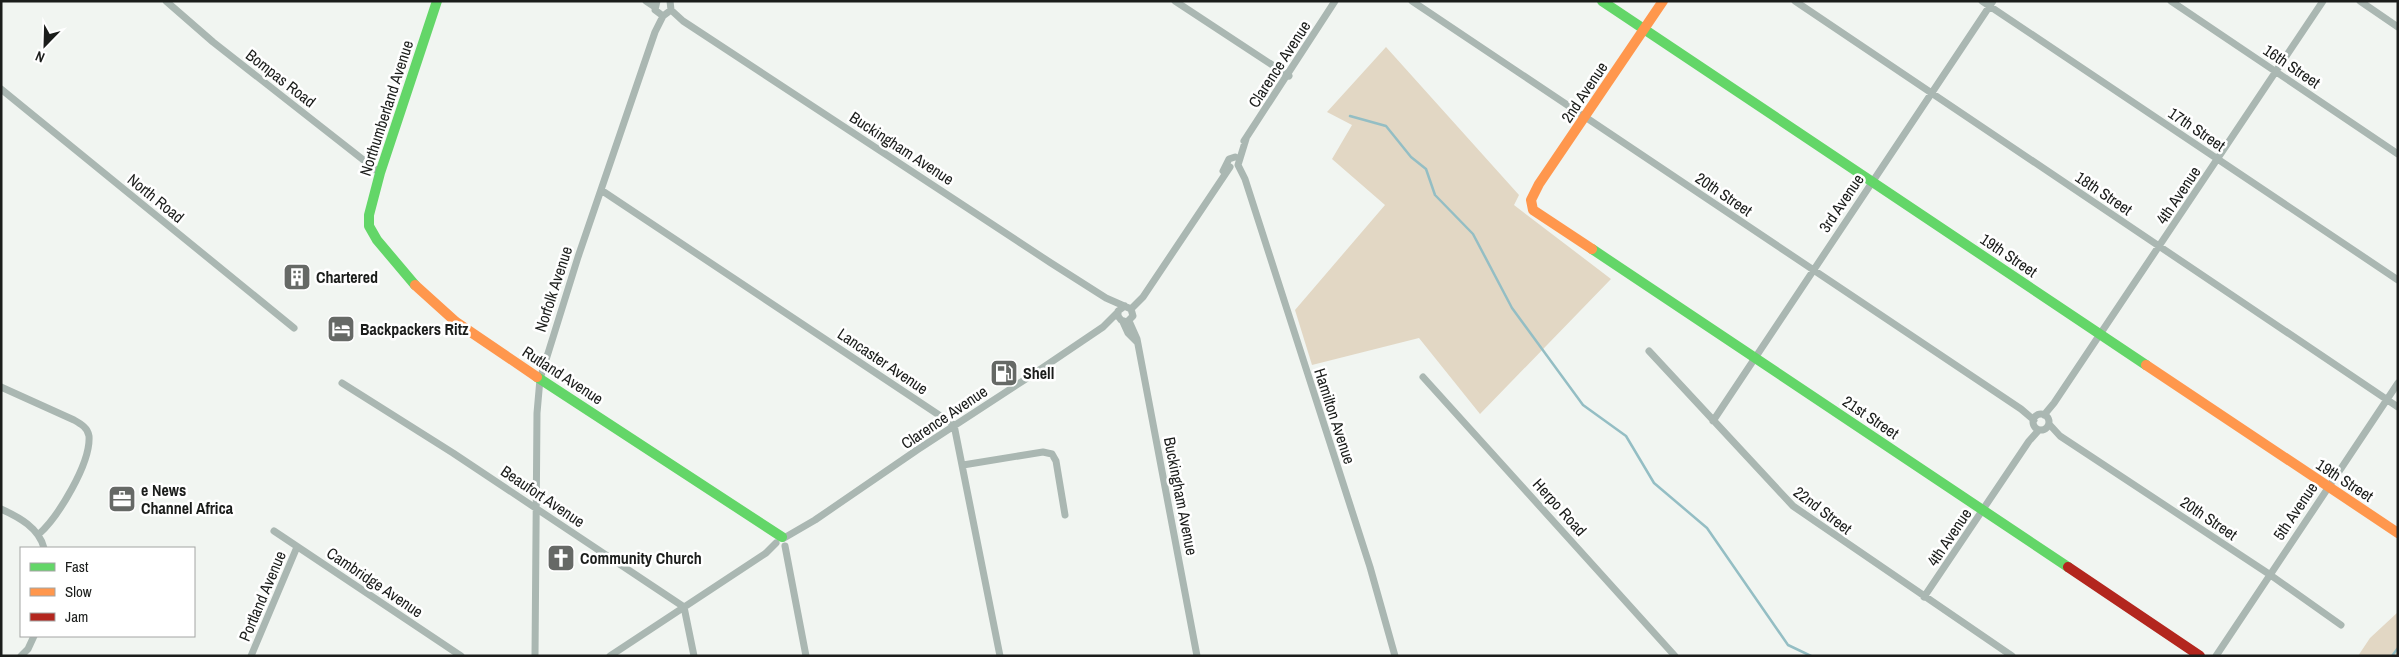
<svg xmlns="http://www.w3.org/2000/svg" width="2399" height="657" font-family="'Archivo Narrow',sans-serif">
<style>
.green{fill:#e2d7c4}
.lines{fill:none;stroke-linecap:round;stroke-linejoin:round}
.stream{stroke:#94bec4;stroke-width:2.5}
.street{stroke:#aab7b2;stroke-width:7}
.fast{stroke:#63d668;stroke-width:10}
.slow{stroke:#ff974d;stroke-width:10}
.jam{stroke:#b3261e;stroke-width:10}
.labels{text-anchor:middle;dominant-baseline:central;stroke-width:5;stroke-linejoin:round;paint-order:stroke}
.street-label{font-size:16px;fill:#1b1d1b;stroke:#fff}
.poi-label{font-size:16px;font-weight:bold;fill:#1b1d1b;stroke:#fff;text-anchor:start}
</style>
<rect width="100%" height="100%" fill="#f1f5f1"/>
<!-- green -->
<path class="green" d="M 1386,47 L 1519,195 L 1514,205 L 1611,279 L 1480,414 L 1419,338 L 1312,365 L 1295,310 L 1385,205 L 1332,159 L 1352,125 L 1327,112 Z
M 2398,612 L 2398,656 L 2358,656 L 2370,638 Z"/>
<g class="lines">
<!-- stream -->
<path class="stream" d="M 1350,116 L 1386,126 L 1411,157 L 1426,169 L 1435,195 L 1473,234 L 1512,308 L 1583,405 L 1626,436 L 1654,483 L 1707,528 L 1788,645 L 1811,656
M 2392,656 L 2398,648"/>
<!-- street -->
<path class="street" d="M 166,1 L 213,42 L 380,173
M 646,1 L 655,7
M 657,1 L 655,10 L 663,16 L 671,10 L 670,1
M 1175,1 L 1289,76
M 1412,1 L 2021,409 L 2034,420
M 1795,1 L 2398,407
M 1982,1 L 2398,280
M 2171,1 L 2398,154
M 2360,1 L 2398,27
M 671,10 L 683,21 L 1051,263 L 1106,298 L 1131,309 L 1133,316 L 1127,322 L 1121,320 L 1118,316 L 1118,311 L 1125,306
M 1,89 L 294,328
M 1246,139 L 1238,165 L 1245,179 L 1370,567 L 1395,656
M 1244,141 L 1335,1
M 1223,171 L 1229,159 L 1235,157
M 601,190 L 954,425 L 1000,656
M 1131,309 L 1143,297 L 1230,167
M 1129,321 L 1137,339 L 1197,656
M 1123,322 L 1128,333 L 1137,342
M 1649,351 L 1793,506 L 2012,656
M 1423,377 L 1675,656
M 342,383 L 453,453 L 684,607 L 694,656
M 1,387 L 74,420 C 81,424 88,428 89,436 C 91,463 58,517 39,534
M2033 422a8 8 0 1 1 16 0a8 8 0 1 1-16 0Z
M 2044,415 L 2054,403 L 2323,1
M 1713,421 L 1993,1
M 2049,424 L 2060,436 L 2269,574 L 2341,625
M 963,465 L 1043,452 L 1052,454 L 1056,461 L 1065,515
M 1,509 C 19,517 39,528 44,548
M 274,531 L 461,656
M 784,538 L 815,520 L 917,450 L 1032,375 L 1103,327 L 1117,313
M 785,546 L 806,656
M 1924,597 L 2029,441 L 2039,430
M 21,656 L 28,649 L 34,636
M 251,656 L 297,547
M 535,656 L 537,413 L 540,379 L 578,257 L 655,32 L 663,16
M 610,656 L 766,553 L 776,543
M 2216,656 L 2398,383"/>
<!-- fast -->
<path class="fast" d="M 1602,1 L 2146,365
M 1592,249 L 2068,567
M 415,285 L 377,240 L 369,226 L 369,215 L 380,173 L 437,1
M 537,377 L 782,537"/>
<!-- slow -->
<path class="slow" d="M 1592,249 L 1533,210 L 1531,200 L 1539,184 L 1663,1
M 415,285 L 456,322 L 537,377
M 2146,365 L 2398,533"/>
<!-- jam -->
<path class="jam" d="M 2068,567 L 2200,656"/>
</g>
<!-- icons -->
<defs>
<symbol id="building-square" viewBox="-11 -11 22 22"><rect x="-9" y="-9" width="18" height="18" rx="4" fill="#666966" stroke="#fff"/><path d="M-4-6H4V6H1V3H-1V6H-4ZM-2.5-4.3h1.7v1.8h-1.7ZM.8-4.3h1.7v1.8H.8ZM-2.5-1h1.7V.8h-1.7ZM.8-1h1.7V.8H.8Z" fill="#fff"/></symbol>
<symbol id="hotel-square" viewBox="-11 -11 22 22"><rect x="-9" y="-9" width="18" height="18" rx="4" fill="#666966" stroke="#fff"/><path d="M-6-4.5h1.5V1H6V5H4.5V3h-9V5H-6ZM-4 0a1.8 1.8 0 1 1 3.6 0ZM.5 0V-2.5h3Q6-2.5 6 0Z" fill="#fff"/></symbol>
<symbol id="fuel-square" viewBox="-11 -11 22 22"><rect x="-9" y="-9" width="18" height="18" rx="4" fill="#666966" stroke="#fff"/><path d="M-5.5-6h7V0h2V4h1.3V-2.5L3-4.5l.8-.8L6-3V5H2.5V1h-1V6h-7ZM-4.2-4.7v3.2H.2V-4.7Z" fill="#fff"/></symbol>
<symbol id="office-square" viewBox="-11 -11 22 22"><rect x="-9" y="-9" width="18" height="18" rx="4" fill="#666966" stroke="#fff"/><path d="M-6-3h4V-5.5h4V-3h4V5H-6ZM-1-4.5V-3h2v-1.5ZM-6 0V1H6V0Z" fill="#fff"/></symbol>
<symbol id="church-square" viewBox="-11 -11 22 22"><rect x="-9" y="-9" width="18" height="18" rx="4" fill="#666966" stroke="#fff"/><path d="M-1.2-6h2.4v3.5h3.3v2.4h-3.3V6h-2.4V-.1h-3.3v-2.4h3.3Z" fill="#fff"/></symbol>
</defs>
<g fill-rule="evenodd">
<use href="#building-square" x="281" y="261" width="32" height="32"/>
<use href="#hotel-square" x="325" y="313" width="32" height="32"/>
<use href="#fuel-square" x="988" y="357" width="32" height="32"/>
<use href="#office-square" x="106" y="483" width="32" height="32"/>
<use href="#church-square" x="545" y="542" width="32" height="32"/>
</g>
<g class="labels">
<!-- street labels -->
<g class="street-label">
<text transform="translate(1279 64) rotate(-57)">Clarence Avenue</text>
<text transform="translate(2292 66) rotate(34)">16th Street</text>
<text transform="translate(281 78) rotate(38)">Bompas Road</text>
<text transform="translate(1584 92) rotate(-56)">2nd Avenue</text>
<text transform="translate(386 108) rotate(-72)">Northumberland Avenue</text>
<text transform="translate(2197 129) rotate(34)">17th Street</text>
<text transform="translate(902 148) rotate(33)">Buckingham Avenue</text>
<text transform="translate(2104 193) rotate(34)">18th Street</text>
<text transform="translate(1724 194) rotate(34)">20th Street</text>
<text transform="translate(2178 195) rotate(-56)">4th Avenue</text>
<text transform="translate(156 198) rotate(39)">North Road</text>
<text transform="translate(1841 203) rotate(-56)">3rd Avenue</text>
<text transform="translate(2009 255) rotate(34)">19th Street</text>
<text transform="translate(553 289) rotate(-72)">Norfolk Avenue</text>
<text transform="translate(883 361) rotate(34)">Lancaster Avenue</text>
<text transform="translate(563 375) rotate(33)">Rutland Avenue</text>
<text transform="translate(1335 416) rotate(72)">Hamilton Avenue</text>
<text transform="translate(944 417) rotate(-34)">Clarence Avenue</text>
<text transform="translate(1871 417) rotate(34)">21st Street</text>
<text transform="translate(2345 480) rotate(33)">19th Street</text>
<text transform="translate(543 496) rotate(34)">Beaufort Avenue</text>
<text transform="translate(1181 496) rotate(79)">Buckingham Avenue</text>
<text transform="translate(1560 507) rotate(48)">Herpo Road</text>
<text transform="translate(1823 510) rotate(37)">22nd Street</text>
<text transform="translate(2295 511) rotate(-56)">5th Avenue</text>
<text transform="translate(2209 518) rotate(34)">20th Street</text>
<text transform="translate(1949 537) rotate(-56)">4th Avenue</text>
<text transform="translate(375 582) rotate(34)">Cambridge Avenue</text>
<text transform="translate(262 596) rotate(-67)">Portland Avenue</text>
</g>
<!-- poi labels -->
<g class="poi-label">
<text x="316" y="277">Chartered</text>
<text x="360" y="329">Backpackers Ritz</text>
<text x="1023" y="373">Shell</text>
<text x="141" y="490">e News<tspan x="141" dy="18">Channel Africa</tspan></text>
<text x="580" y="558">Community Church</text>
</g>
</g>
<!-- border -->
<rect width="2399" height="657" fill="none" stroke="#1b1d1b" stroke-width="5"/>
<!-- legend -->
<rect x="20" y="547" width="175" height="90" fill="#ffffff" stroke="#a4a5a4"/>
<rect x="30" y="563" width="25" height="8" fill="#63d668" stroke="#a4a5a4"/>
<text x="65" y="572" font-size="15" fill="#1b1d1b">Fast</text>
<rect x="30" y="588" width="25" height="8" fill="#ff974d" stroke="#a4a5a4"/>
<text x="65" y="597" font-size="15" fill="#1b1d1b">Slow</text>
<rect x="30" y="613" width="25" height="8" fill="#b3261e" stroke="#a4a5a4"/>
<text x="65" y="622" font-size="15" fill="#1b1d1b">Jam</text>
<!-- north arrow -->
<g transform="translate(45 45) rotate(203)" stroke="#ffffff" stroke-width="4" paint-order="stroke">
<path d="M0-4L9 19L0 12L-9 19Z" fill="#1b1d1b"/>
<text y="-8" font-size="14" font-weight="bold" text-anchor="middle" fill="#1b1d1b">N</text>
</g>
</svg>
